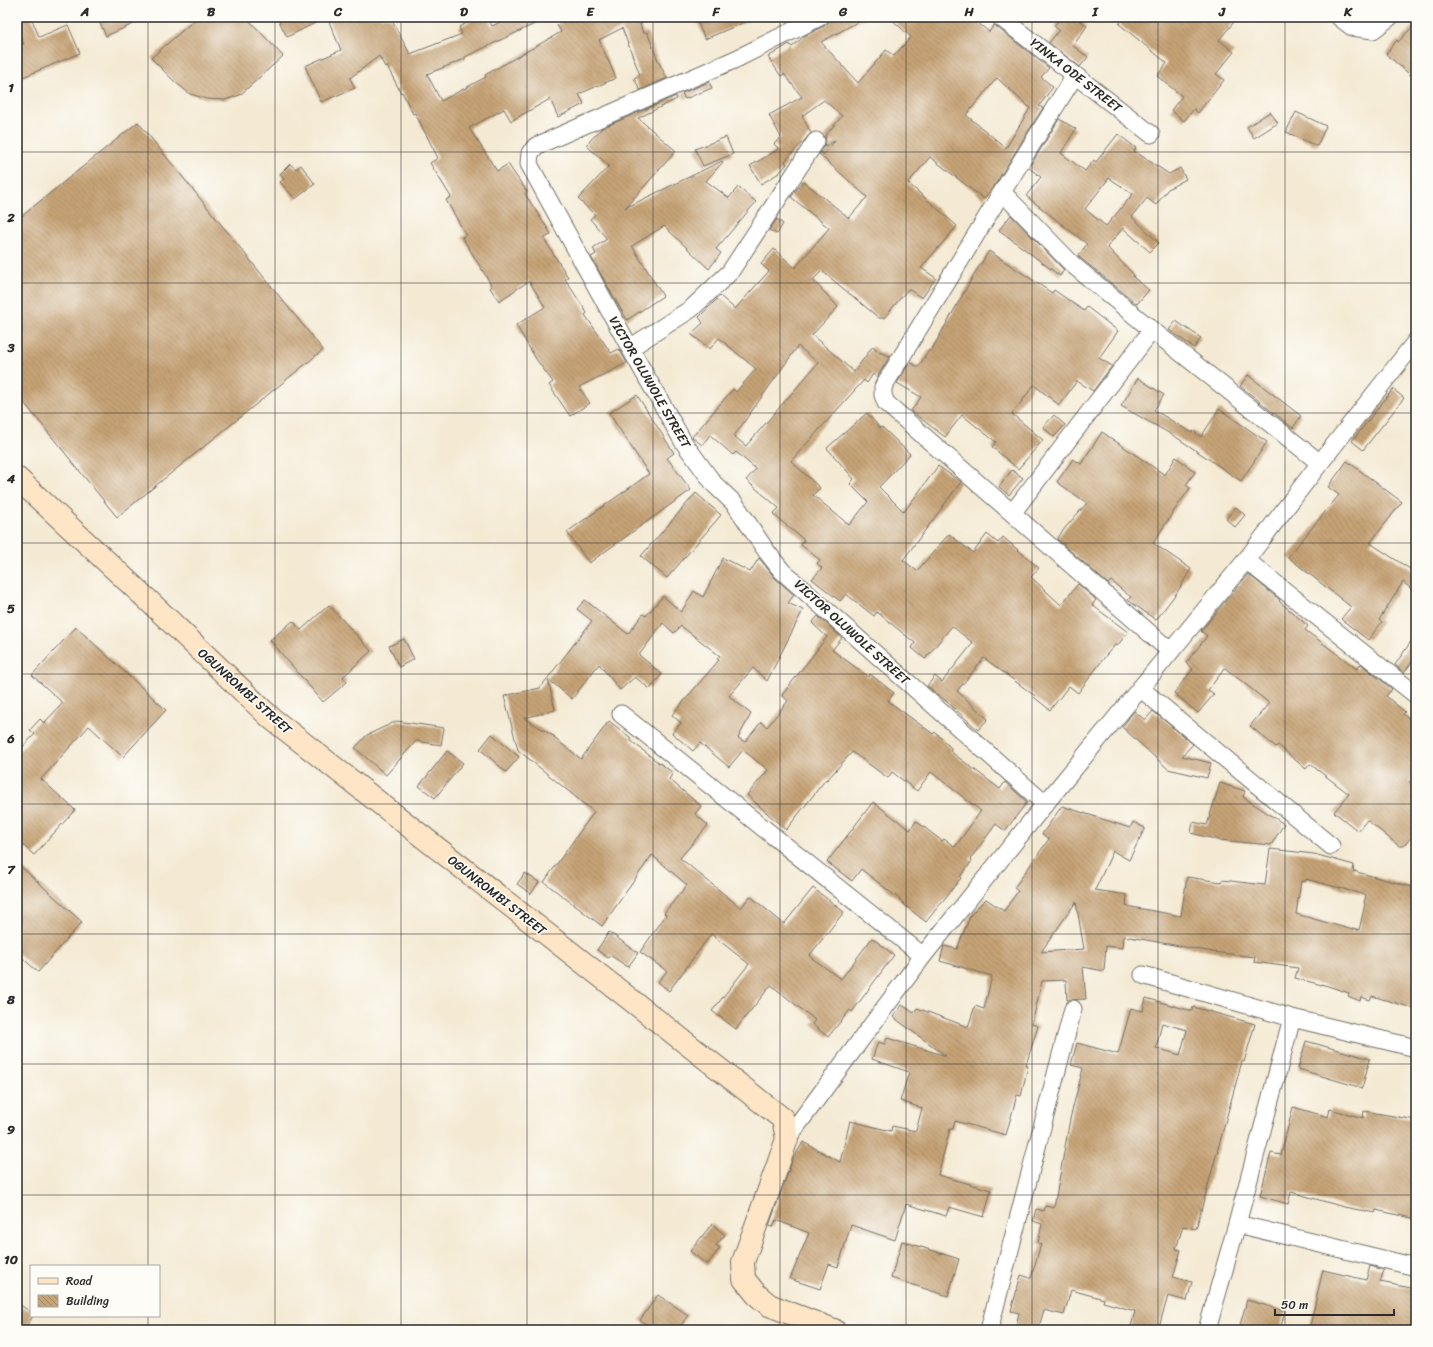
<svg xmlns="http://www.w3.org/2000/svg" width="1433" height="1347" font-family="Sriracha,sans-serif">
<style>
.building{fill:url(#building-back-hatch);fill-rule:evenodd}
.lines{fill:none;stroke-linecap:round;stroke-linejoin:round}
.street-casing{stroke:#716e66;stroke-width:19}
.secondary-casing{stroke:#716e66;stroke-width:24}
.street{stroke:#fff;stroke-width:17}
.secondary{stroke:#fde5c5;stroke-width:22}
.grid{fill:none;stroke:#2b2b2b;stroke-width:1;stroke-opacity:0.55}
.labels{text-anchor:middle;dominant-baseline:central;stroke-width:3.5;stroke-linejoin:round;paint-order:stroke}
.street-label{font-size:13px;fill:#2b2b2b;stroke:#fdfcf7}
.neatline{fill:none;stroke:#2b2b2b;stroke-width:1.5}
.grid-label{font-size:13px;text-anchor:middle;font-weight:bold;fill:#2b2b2b}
</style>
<defs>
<pattern id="building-back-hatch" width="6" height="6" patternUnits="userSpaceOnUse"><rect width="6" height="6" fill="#c6a376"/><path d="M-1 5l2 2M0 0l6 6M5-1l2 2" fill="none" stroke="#a18561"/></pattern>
</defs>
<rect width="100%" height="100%" fill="#fdfcf7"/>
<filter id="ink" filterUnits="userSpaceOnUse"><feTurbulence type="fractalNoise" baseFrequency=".025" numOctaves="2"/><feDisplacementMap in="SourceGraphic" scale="8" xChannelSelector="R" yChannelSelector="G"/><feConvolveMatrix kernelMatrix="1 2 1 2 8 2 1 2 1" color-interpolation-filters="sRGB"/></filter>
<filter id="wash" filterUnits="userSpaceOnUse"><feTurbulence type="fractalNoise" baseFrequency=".012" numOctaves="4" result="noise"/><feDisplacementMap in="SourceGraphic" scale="16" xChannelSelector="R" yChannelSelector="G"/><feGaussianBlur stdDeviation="0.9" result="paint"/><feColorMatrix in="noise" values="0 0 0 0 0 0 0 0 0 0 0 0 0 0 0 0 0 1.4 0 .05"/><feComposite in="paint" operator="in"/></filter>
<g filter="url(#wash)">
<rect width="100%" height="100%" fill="#f4ead4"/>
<g id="blocks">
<!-- building -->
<path class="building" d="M 17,17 L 31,17 L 39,37 L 68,25 L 80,53 L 23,77 L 17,63 L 17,46 L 24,44 L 17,29 Z
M 97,17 L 149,17 L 106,36 Z
M 198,17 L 246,17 L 283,56 L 240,95 L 225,100 L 207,99 L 190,94 L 175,82 L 151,58 Z
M 277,17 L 390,17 L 410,54 L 462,34 L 459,27 L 479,17 L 487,17 L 492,26 L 511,17 L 549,17 L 465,57 L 465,59 L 427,74 L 441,101 L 486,77 L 485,75 L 561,32 L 557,25 L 574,17 L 645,17 L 639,20 L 643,33 L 647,32 L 659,63 L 667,78 L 640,90 L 634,78 L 640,75 L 622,28 L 599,40 L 616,78 L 579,94 L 584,104 L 558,117 L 550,99 L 511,121 L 504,109 L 469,128 L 497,171 L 508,164 L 527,192 L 525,194 L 551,234 L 544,239 L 568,277 L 565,279 L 587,313 L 585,315 L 611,353 L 619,349 L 627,363 L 579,387 L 590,403 L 570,416 L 549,385 L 553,382 L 536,359 L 516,325 L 545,307 L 529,281 L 499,301 L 490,288 L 492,286 L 462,237 L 466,235 L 446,200 L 451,197 L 430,163 L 438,158 L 415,113 L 413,114 L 402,92 L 401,93 L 387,66 L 385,67 L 379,56 L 350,78 L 355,88 L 321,102 L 305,66 L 341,50 L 327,17 L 287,37 Z
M 695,17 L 757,17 L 705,39 Z
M 836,17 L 867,17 L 821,42 L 858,83 L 886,50 L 894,56 L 911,37 L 889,17 L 971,17 L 989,32 L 994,25 L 1049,68 L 1041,77 L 1053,87 L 1039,106 L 1043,108 L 994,186 L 984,199 L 930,157 L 908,183 L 957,226 L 921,268 L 936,278 L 922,298 L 908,289 L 884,318 L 879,318 L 822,271 L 813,280 L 838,307 L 812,335 L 854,372 L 873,346 L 879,352 L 890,356 L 877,377 L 873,374 L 867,383 L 864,380 L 791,461 L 820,488 L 813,495 L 849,525 L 868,502 L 850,484 L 854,479 L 827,448 L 867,413 L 880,428 L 882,427 L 910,454 L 879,487 L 904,512 L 938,466 L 961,482 L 903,560 L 917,571 L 949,534 L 973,553 L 987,534 L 998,543 L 1003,537 L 1039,568 L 1031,577 L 1061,605 L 1078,584 L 1096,600 L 1092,605 L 1128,632 L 1117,646 L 1115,645 L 1107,654 L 1078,693 L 1069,686 L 1050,710 L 1034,697 L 1035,696 L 984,658 L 957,691 L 988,719 L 978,730 L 946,701 L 927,686 L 935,676 L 942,682 L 973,643 L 952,626 L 925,659 L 912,648 L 915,643 L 877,612 L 874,616 L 846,594 L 840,601 L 812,579 L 822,568 L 817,563 L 820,560 L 801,545 L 804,540 L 773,514 L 779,508 L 746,480 L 756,469 L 736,452 L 733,455 L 710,435 L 702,445 L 692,437 L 733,389 L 736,392 L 756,369 L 719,338 L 710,349 L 691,334 L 703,323 L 699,317 L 720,296 L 735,309 L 769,271 L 761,264 L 774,249 L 795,268 L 829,228 L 791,197 L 803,181 L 849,218 L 867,197 L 819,154 L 821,151 L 823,155 L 836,140 L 824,147 L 826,141 L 825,136 L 842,116 L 824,100 L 802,116 L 811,133 L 803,142 L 785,161 L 787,164 L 779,173 L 761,184 L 750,166 L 779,149 L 774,144 L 781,137 L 769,115 L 802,97 L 784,74 L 781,76 L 768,57 L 789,44 L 792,47 L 803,37 L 824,26 L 829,21 ZM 997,78 L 1030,108 L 1006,148 L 966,115 ZM 798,346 L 818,363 L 746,446 L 734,436 Z
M 1061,17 L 1076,17 L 1087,26 L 1073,46 L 1088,57 L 1080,67 L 1049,43 L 1059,30 L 1054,26 Z
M 1125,17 L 1238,17 L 1219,40 L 1234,52 L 1216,74 L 1224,80 L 1198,113 L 1194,109 L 1184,121 L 1171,110 L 1182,96 L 1157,76 L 1167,63 L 1119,24 Z
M 1416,23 L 1416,80 L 1386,54 L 1397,40 L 1398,42 Z
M 709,82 L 712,88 L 685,99 L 682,93 Z
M 676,96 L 677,99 L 638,118 L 676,151 L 625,208 L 722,161 L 723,162 L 706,181 L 729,198 L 738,187 L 756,202 L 716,249 L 721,253 L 709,269 L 664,226 L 632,246 L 663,296 L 627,320 L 591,257 L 596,254 L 593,248 L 607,239 L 590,219 L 595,215 L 578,199 L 609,166 L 586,145 L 602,128 Z
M 1270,112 L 1278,123 L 1254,138 L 1247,127 Z
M 1296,112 L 1326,126 L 1317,146 L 1286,132 Z
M 1059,119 L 1076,129 L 1061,153 L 1085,171 L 1094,160 L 1096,162 L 1118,134 L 1136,148 L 1134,151 L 1169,174 L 1180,168 L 1186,179 L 1168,189 L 1156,205 L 1147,198 L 1132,217 L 1159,243 L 1150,252 L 1123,228 L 1107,247 L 1134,275 L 1133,277 L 1149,290 L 1137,304 L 1078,256 L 1087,244 L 1026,196 L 1041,177 L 1029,168 ZM 1109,178 L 1133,194 L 1106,226 L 1085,209 Z
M 138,122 L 323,350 L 117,517 L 17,394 L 17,220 Z
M 726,137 L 733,154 L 703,166 L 695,149 Z
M 290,164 L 296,169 L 301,165 L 315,184 L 295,199 L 280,182 L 284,179 L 280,174 Z
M 1011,215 L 1064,270 L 1060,276 L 999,230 Z
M 777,219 L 783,224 L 777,234 L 769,230 Z
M 989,251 L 1052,293 L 1054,290 L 1084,311 L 1087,307 L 1118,331 L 1099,358 L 1112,366 L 1093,391 L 1077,381 L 1059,405 L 1034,385 L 1012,414 L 1043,440 L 1018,469 L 992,447 L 996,442 L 962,415 L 945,437 L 911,411 L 921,397 L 897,383 L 910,362 L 918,367 L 929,350 L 931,351 L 976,271 Z
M 1176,321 L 1201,338 L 1194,348 L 1169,330 Z
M 1248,375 L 1301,416 L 1293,428 L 1240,386 Z
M 1138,378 L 1164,395 L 1154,410 L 1192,433 L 1193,431 L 1201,437 L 1219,409 L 1267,442 L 1241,481 L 1176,437 L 1121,406 Z
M 1393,389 L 1404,398 L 1363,450 L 1352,441 Z
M 637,395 L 674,453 L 667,458 L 691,490 L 589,563 L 567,532 L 649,474 L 609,413 Z
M 1054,415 L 1065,425 L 1054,437 L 1043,427 Z
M 1102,432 L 1165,475 L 1176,457 L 1195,472 L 1186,485 L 1190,488 L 1174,511 L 1153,543 L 1191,569 L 1178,591 L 1156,620 L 1128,600 L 1131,597 L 1111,581 L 1108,584 L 1057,539 L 1065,528 L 1087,503 L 1057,482 L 1073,459 L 1081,464 Z
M 1347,461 L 1402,502 L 1370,543 L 1416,573 L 1416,593 L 1403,582 L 1379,620 L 1382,622 L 1368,640 L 1341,619 L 1351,607 L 1288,557 L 1339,495 L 1328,487 Z
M 1012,470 L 1023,478 L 1009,495 L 999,487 Z
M 696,493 L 721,515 L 667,578 L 641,556 Z
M 1236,507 L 1245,515 L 1235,527 L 1226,519 Z
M 723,558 L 750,572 L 759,558 L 775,578 L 794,595 L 788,603 L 803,610 L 767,681 L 753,668 L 729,696 L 751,714 L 738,738 L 745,742 L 761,722 L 767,727 L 788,701 L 782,695 L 827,637 L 812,623 L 818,616 L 842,638 L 832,650 L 869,677 L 870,674 L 894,693 L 888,701 L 933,734 L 935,732 L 952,749 L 950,751 L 1000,789 L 1005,782 L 1027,802 L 1005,831 L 996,824 L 970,859 L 972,861 L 960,877 L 961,878 L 926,922 L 907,907 L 898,898 L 861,869 L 852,881 L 827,862 L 873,802 L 910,830 L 916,821 L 942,841 L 944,839 L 955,847 L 981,811 L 931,772 L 917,791 L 892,772 L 888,778 L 852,752 L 827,780 L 826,779 L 786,830 L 747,795 L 768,770 L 743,750 L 729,767 L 700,743 L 693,751 L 672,733 L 681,723 L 672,715 L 719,660 L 717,659 L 720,656 L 681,626 L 674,633 L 663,623 L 639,655 L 662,674 L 650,689 L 635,677 L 620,690 L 599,664 L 572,699 L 548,679 L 555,710 L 524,718 L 555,737 L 554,738 L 581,759 L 609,721 L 631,738 L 630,740 L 660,764 L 660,763 L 673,773 L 669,779 L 701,806 L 695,814 L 708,825 L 680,858 L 741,908 L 750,896 L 784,924 L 813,888 L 844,912 L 809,956 L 841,979 L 872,938 L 894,955 L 852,1012 L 850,1010 L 828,1037 L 812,1024 L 815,1020 L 771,985 L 736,1029 L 712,1011 L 749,964 L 711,934 L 669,991 L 658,982 L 667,971 L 640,952 L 666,915 L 664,913 L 687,885 L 652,855 L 602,926 L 544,882 L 594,812 L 518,750 L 504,696 L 540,688 L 592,621 L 577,609 L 585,600 L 628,634 L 643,614 L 646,616 L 663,596 L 681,612 L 694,591 L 703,597 Z
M 1248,574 L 1280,600 L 1279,601 L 1308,626 L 1305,630 L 1357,669 L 1361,664 L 1392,689 L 1386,696 L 1405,712 L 1403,714 L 1416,724 L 1416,773 L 1409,782 L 1416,788 L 1416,831 L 1404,846 L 1399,846 L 1367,820 L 1358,831 L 1334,812 L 1349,794 L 1310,764 L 1306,769 L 1278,745 L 1276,747 L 1250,726 L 1269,703 L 1225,668 L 1208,690 L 1214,694 L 1198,713 L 1174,693 L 1193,669 L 1186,663 L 1207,636 L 1201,631 Z
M 329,605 L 371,651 L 343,677 L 347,682 L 323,702 L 270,640 L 293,621 L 301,630 Z
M 76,627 L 166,710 L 123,757 L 89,726 L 41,779 L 75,810 L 34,855 L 17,840 L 17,753 L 35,734 L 30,730 L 40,719 L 44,723 L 63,703 L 32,675 Z
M 1416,634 L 1416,656 L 1404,673 L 1395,665 Z
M 404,639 L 414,659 L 399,667 L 389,646 Z
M 1134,711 L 1145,720 L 1153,711 L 1193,744 L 1182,756 L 1211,763 L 1207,778 L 1168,769 L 1122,727 Z
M 397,721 L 444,728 L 441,745 L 416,741 L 386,775 L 355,748 L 367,735 Z
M 492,734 L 519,757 L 506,772 L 480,749 Z
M 447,751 L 463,763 L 435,798 L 419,786 Z
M 1220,783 L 1245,791 L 1243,797 L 1284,824 L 1271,845 L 1219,840 L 1191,833 L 1193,822 L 1207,825 Z
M 1062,806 L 1130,828 L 1133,822 L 1145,828 L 1129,860 L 1113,851 L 1095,890 L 1127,895 L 1126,906 L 1181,916 L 1187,877 L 1221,882 L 1222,880 L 1265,885 L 1270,849 L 1314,854 L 1354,865 L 1353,871 L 1416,888 L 1416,1009 L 1372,996 L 1370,1000 L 1361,997 L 1360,1001 L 1348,996 L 1349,993 L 1322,984 L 1322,985 L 1295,978 L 1298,968 L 1254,962 L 1255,957 L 1213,952 L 1124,936 L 1123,948 L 1106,946 L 1104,971 L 1083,967 L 1086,999 L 1067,1000 L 1066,980 L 1042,981 L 1032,1024 L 1038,1026 L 1026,1065 L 1028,1066 L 1021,1096 L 1017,1095 L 1006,1135 L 955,1121 L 953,1129 L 950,1129 L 938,1175 L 991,1190 L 984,1217 L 949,1207 L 946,1216 L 906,1204 L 895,1240 L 851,1225 L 838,1267 L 829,1264 L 820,1289 L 790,1279 L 809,1233 L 776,1220 L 773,1227 L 769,1226 L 792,1161 L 803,1142 L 840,1162 L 850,1121 L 891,1131 L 892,1126 L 916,1131 L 922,1108 L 900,1101 L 909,1072 L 872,1059 L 878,1042 L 885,1044 L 887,1038 L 946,1056 L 893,1017 L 902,1005 L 914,1013 L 917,1008 L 968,1027 L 975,1006 L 984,1009 L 992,976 L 940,961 L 944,946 L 957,949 L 971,914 L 986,899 L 1004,911 L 1018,891 L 1014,888 L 1049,839 L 1042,834 ZM 1306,879 L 1366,895 L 1364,903 L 1365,904 L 1359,930 L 1353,928 L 1353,930 L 1296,914 L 1301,881 L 1306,881 ZM 1076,902 L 1084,949 L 1041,952 Z
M 17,863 L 82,922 L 38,972 L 17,953 Z
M 525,873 L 539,882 L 531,894 L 517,884 Z
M 609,932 L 638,953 L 628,967 L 610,955 L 608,958 L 597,950 Z
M 1146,998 L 1192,1011 L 1193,1007 L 1255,1024 L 1244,1062 L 1242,1061 L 1196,1229 L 1183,1226 L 1176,1249 L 1181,1250 L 1173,1277 L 1192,1282 L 1187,1301 L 1168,1296 L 1158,1330 L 1130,1330 L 1135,1311 L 1103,1302 L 1104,1299 L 1071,1290 L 1064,1315 L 1044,1310 L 1038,1330 L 1015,1330 L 1019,1313 L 1011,1311 L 1021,1275 L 1031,1278 L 1041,1244 L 1038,1243 L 1042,1224 L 1033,1221 L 1036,1209 L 1044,1211 L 1045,1206 L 1054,1208 L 1070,1119 L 1083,1068 L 1071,1065 L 1077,1043 L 1118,1054 L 1131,1008 L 1143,1011 ZM 1162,1023 L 1187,1030 L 1180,1055 L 1156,1048 Z
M 1306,1041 L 1370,1059 L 1362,1088 L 1298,1069 Z
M 1293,1107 L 1328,1117 L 1330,1109 L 1363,1118 L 1364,1111 L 1416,1120 L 1416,1219 L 1376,1210 L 1375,1213 L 1344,1207 L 1291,1192 L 1288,1204 L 1260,1196 L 1271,1153 L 1281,1155 Z
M 712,1224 L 725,1235 L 716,1245 L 720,1248 L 707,1265 L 690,1251 Z
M 902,1241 L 959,1259 L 948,1296 L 891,1278 Z
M 1370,1266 L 1384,1270 L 1380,1282 L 1416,1289 L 1416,1330 L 1309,1330 L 1323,1270 L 1366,1280 Z
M 658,1295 L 688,1315 L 678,1330 L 654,1330 L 640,1320 Z
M 1247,1300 L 1285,1311 L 1280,1330 L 1256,1330 L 1240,1325 Z
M 17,1303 L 31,1312 L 31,1316 L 33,1316 L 24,1330 L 17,1330 Z"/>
</g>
</g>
<g filter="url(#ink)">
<use href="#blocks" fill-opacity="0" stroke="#716e66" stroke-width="1"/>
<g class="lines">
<defs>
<path id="street" d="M 820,17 L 736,59 L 536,146 L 530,153 L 529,164 L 630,348 L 684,443 L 714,484 L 735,504 L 767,552 L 782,571 L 1045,804
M 1000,17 L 1151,134
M 1339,17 L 1352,27 L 1373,30 L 1390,17
M 1075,75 L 1002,192 L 883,387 L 883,395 L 886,403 L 1170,651
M 1002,192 L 1073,265 L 1152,330 L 1320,463
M 630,348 L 691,309 L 730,272 L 816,141
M 1013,512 L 1152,330
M 1246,560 L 1416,695
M 1140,688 L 1331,846
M 621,714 L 923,956
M 1143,975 L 1292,1018 L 1416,1048
M 787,1139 L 923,956 L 1045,804 L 1246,560 L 1320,463 L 1416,341
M 1237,1224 L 1416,1267
M 989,1330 L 1073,1009
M 1207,1330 L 1237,1224 L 1292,1018"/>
<path id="secondary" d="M 17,478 L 150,602 L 271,718 L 783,1119 L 787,1139 L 743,1262 L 744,1279 L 756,1294 L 769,1305 L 834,1330"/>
</defs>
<!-- street casing -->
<use href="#street" class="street-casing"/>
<!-- secondary casing -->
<use href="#secondary" class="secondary-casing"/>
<!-- street -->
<use href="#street" class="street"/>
<!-- secondary -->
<use href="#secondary" class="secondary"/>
</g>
</g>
<!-- grid -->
<path class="grid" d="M 148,17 L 148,1266M 275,17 L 275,1330M 401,17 L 401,1330M 527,17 L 527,1330M 653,17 L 653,1330M 780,17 L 780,1330M 906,17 L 906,1330M 1032,17 L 1032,1330M 1158,17 L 1158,1330M 1285,17 L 1285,1330M 17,152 L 1416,152M 17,283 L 1416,283M 17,413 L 1416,413M 17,543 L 1416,543M 17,674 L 1416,674M 17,804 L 1416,804M 17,934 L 1416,934M 17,1064 L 1416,1064M 17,1195 L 1416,1195M 148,1316 L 148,1330"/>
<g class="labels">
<!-- street labels -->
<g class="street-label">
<text transform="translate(1076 75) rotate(38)">YINKA ODE STREET</text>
<text transform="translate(650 382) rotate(60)">VICTOR OLUWOLE STREET</text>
<text transform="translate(852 632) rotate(42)">VICTOR OLUWOLE STREET</text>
<text transform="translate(245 691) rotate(42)">OGUNROMBI STREET</text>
<text transform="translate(497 895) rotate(38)">OGUNROMBI STREET</text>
</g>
</g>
<!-- margin -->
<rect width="1433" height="1347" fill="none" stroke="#fdfcf7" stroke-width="44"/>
<!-- legend -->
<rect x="30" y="1265" width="130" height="52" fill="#fdfcf7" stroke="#a9a8a5"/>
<rect x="38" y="1278" width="20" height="6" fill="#fde5c5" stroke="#a9a8a5"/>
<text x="66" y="1285" font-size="12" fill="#2b2b2b">Road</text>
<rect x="38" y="1295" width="20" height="12" fill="url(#building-back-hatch)" stroke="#a9a8a5"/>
<text x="66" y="1305" font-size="12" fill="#2b2b2b">Building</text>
<!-- scale -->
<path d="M1275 1309v6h119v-6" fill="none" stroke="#2b2b2b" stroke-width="2"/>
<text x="1281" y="1309" font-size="12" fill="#2b2b2b" stroke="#fdfcf7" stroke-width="3" paint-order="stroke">50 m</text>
<rect x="22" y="22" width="1389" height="1303" class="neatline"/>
<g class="grid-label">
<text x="85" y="16">A</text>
<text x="211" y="16">B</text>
<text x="338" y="16">C</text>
<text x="464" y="16">D</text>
<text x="590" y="16">E</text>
<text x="716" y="16">F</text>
<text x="843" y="16">G</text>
<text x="969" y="16">H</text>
<text x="1095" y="16">I</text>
<text x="1222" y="16">J</text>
<text x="1348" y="16">K</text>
<text x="11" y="92">1</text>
<text x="11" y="222">2</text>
<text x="11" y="352">3</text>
<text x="11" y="483">4</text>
<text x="11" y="613">5</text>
<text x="11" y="743">6</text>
<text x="11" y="874">7</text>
<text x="11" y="1004">8</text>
<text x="11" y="1134">9</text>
<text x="11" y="1264">10</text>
</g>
</svg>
